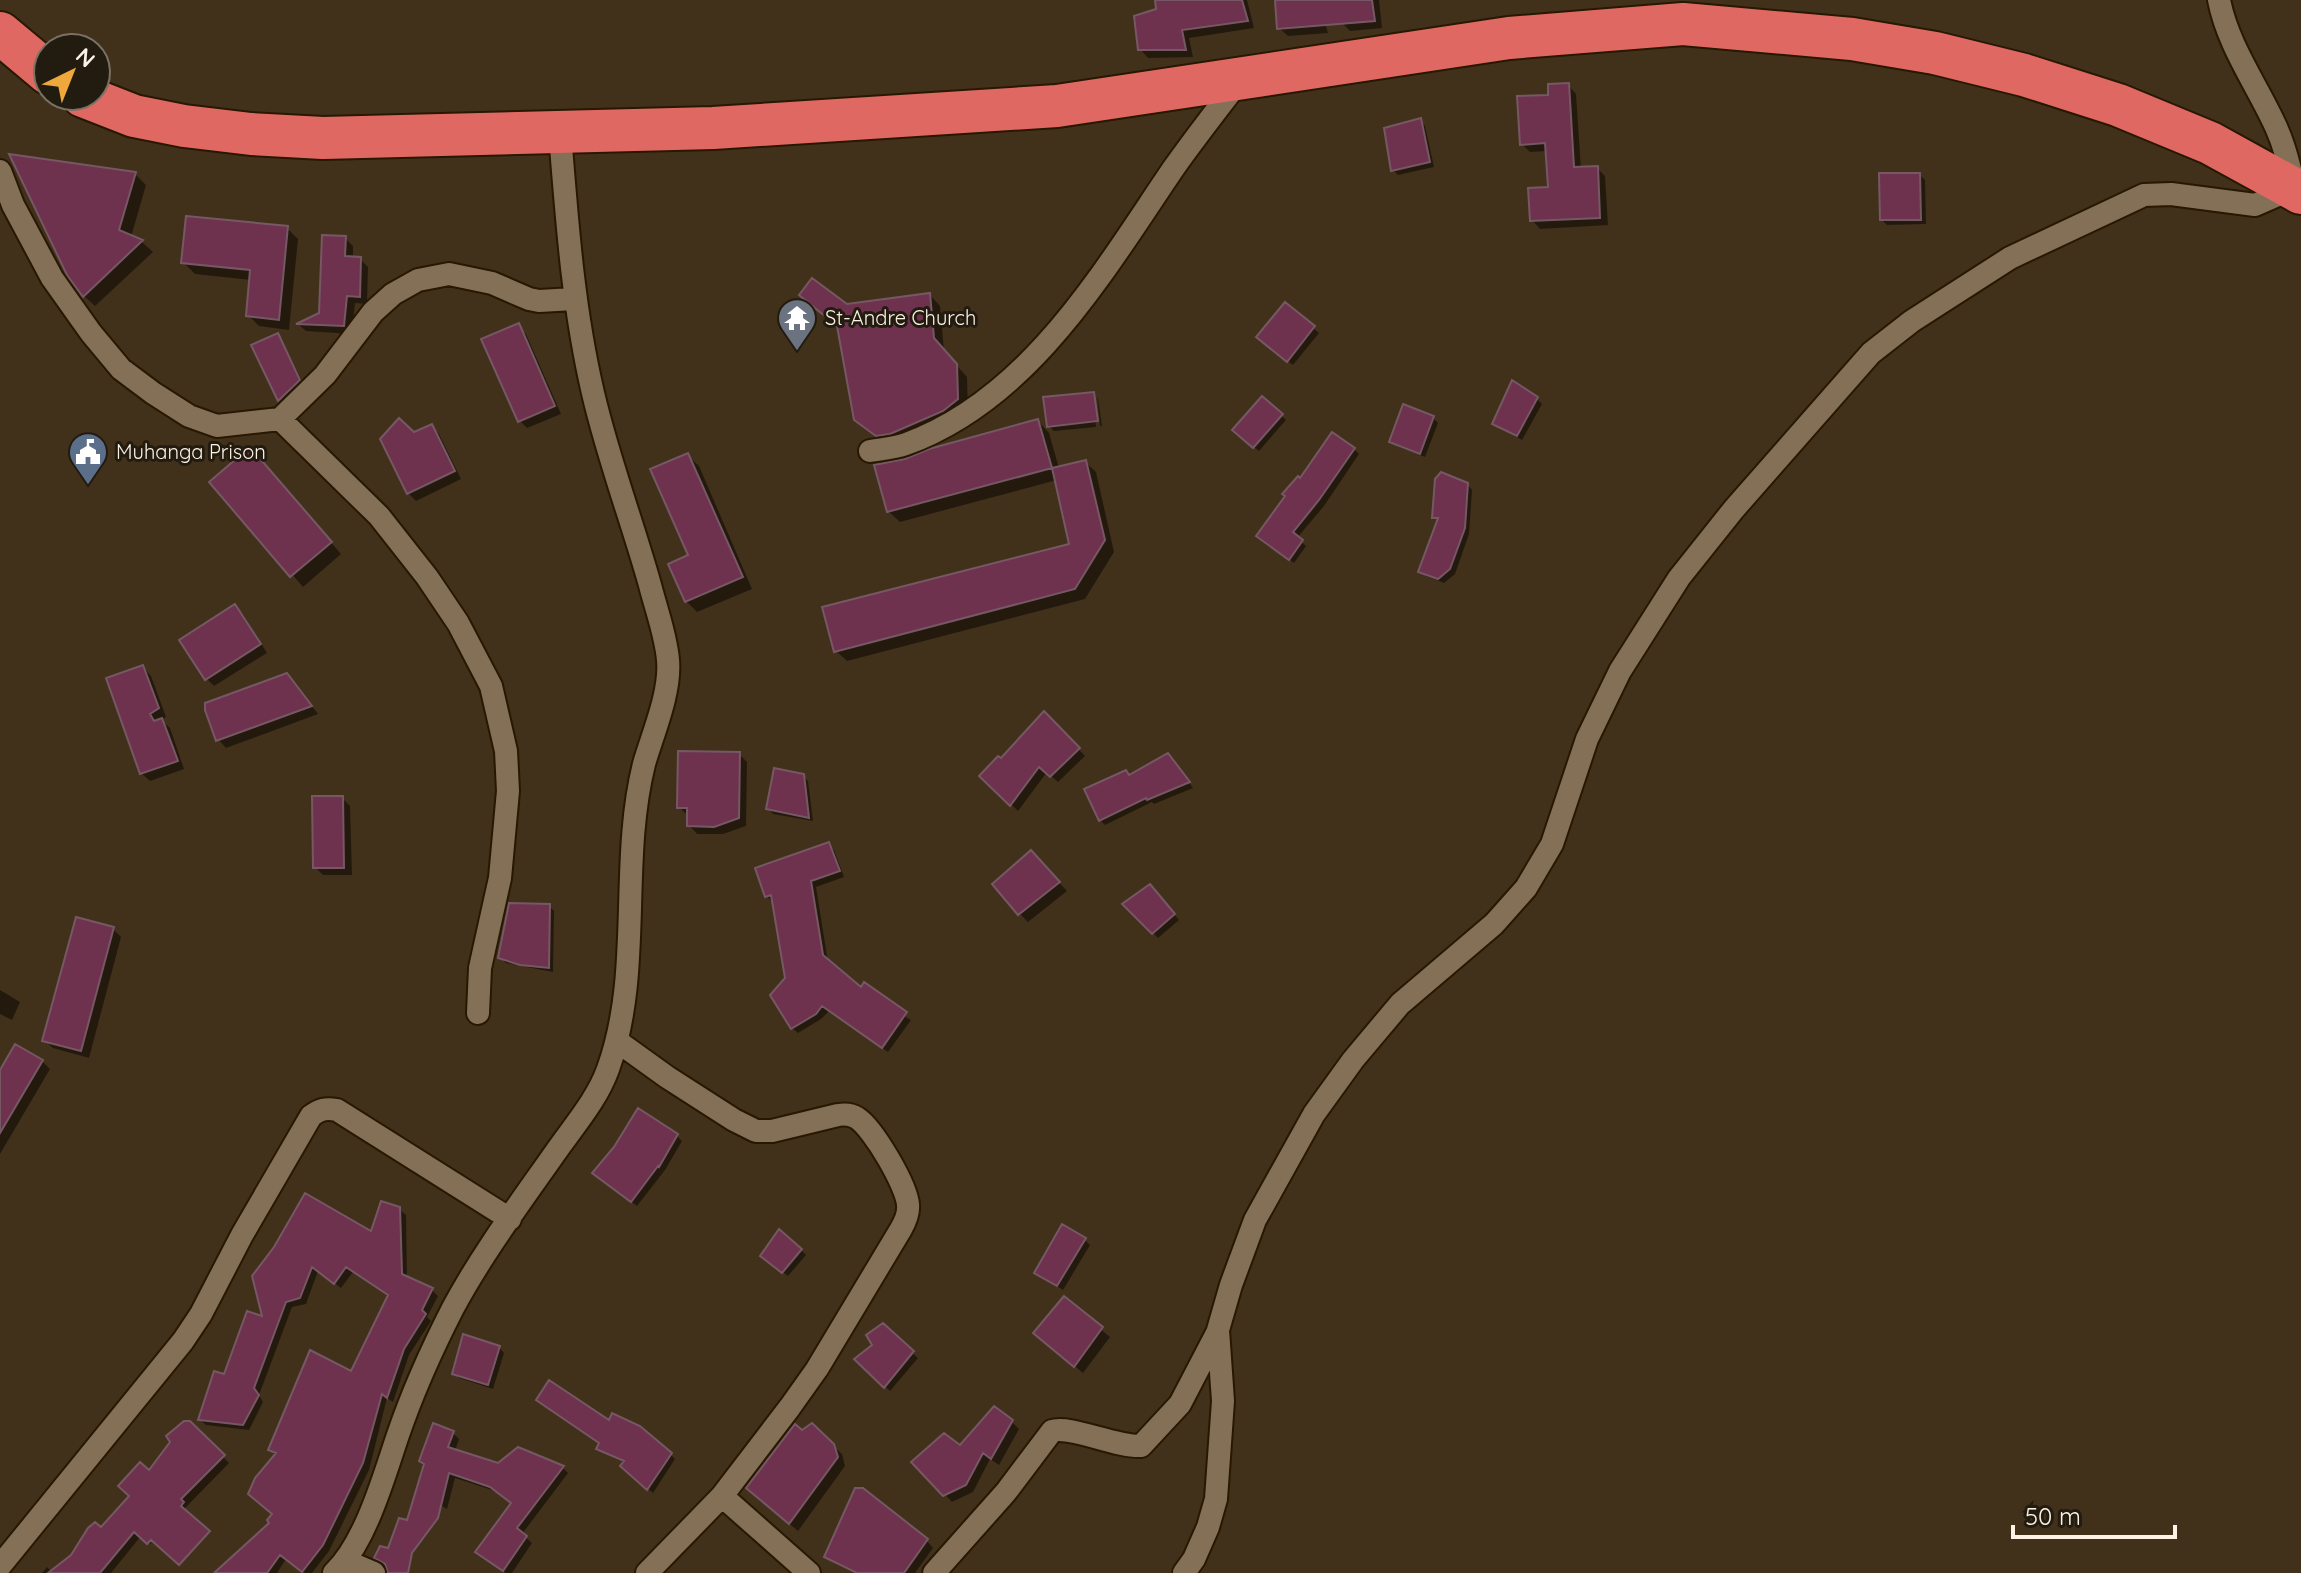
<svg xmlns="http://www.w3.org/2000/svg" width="2301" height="1573" viewBox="0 0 2301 1573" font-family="Quicksand,sans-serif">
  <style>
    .shadow { fill: #0007 }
    .building { fill: #6e314e; stroke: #765864; stroke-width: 2 }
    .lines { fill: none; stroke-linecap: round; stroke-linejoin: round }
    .street-casing { stroke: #281802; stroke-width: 26 }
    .highway-casing { stroke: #281802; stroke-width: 46 }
    .street { stroke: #837057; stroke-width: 22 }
    .highway { stroke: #df6962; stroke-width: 42 }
    .labels { text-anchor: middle; stroke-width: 6; stroke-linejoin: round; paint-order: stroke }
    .poi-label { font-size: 20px; fill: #fdf2e4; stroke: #221b10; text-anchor: start }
  </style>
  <rect width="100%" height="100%" fill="#42311a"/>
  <!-- shadow -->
  <path class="shadow" d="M 1157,0 L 1247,0 L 1254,28 L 1189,38 L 1193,57 L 1148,58 L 1140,49 L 1159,11 Z
    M 1277,0 L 1318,0 L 1328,33 L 1288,36 L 1279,28 Z
    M 1339,0 L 1379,0 L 1382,28 L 1350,31 L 1342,23 Z
    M 1568,85 L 1576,94 L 1581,169 L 1597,168 L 1605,176 L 1608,225 L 1540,229 L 1532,220 L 1550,189 L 1547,151 L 1530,152 L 1522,144 L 1550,96 Z
    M 1420,121 L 1425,126 L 1434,167 L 1398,175 L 1393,170 Z
    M 135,174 L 146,185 L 131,237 L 142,242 L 153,252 L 95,306 L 84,296 Z
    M 1920,175 L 1925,180 L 1926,224 L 1887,225 L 1882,220 Z
    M 287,228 L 298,239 L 289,330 L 259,326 L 248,315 L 251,280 L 195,274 L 183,262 Z
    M 345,238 L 353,246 L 353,258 L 360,259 L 368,267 L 367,304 L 355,303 L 352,334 L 306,331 L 299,325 L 321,314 Z
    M 930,295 L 940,306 L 944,351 L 967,377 L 968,410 L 888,446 L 856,419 L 847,306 Z
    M 1285,305 L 1319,333 L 1293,365 L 1264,342 Z
    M 518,326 L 526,334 L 561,414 L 527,428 L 519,420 Z
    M 277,335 L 282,340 L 304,385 L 285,405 L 254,346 Z
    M 1093,394 L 1096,397 L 1093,397 L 1096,427 L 1054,431 L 1049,426 Z
    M 1097,397 L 1098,399 L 1102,426 L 1100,426 Z
    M 1537,399 L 1542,404 L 1522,440 L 1494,424 Z
    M 1281,415 L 1286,420 L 1259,451 L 1240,435 Z
    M 1433,418 L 1438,423 L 1425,457 L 1397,446 L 1392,441 Z
    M 1038,421 L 1049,433 L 1059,468 L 1085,462 L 1096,472 L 1114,552 L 1085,599 L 847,661 L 836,651 L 1072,546 L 1057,480 L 900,522 L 888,511 L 906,461 Z
    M 431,426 L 439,434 L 461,479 L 416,501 L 408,493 L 413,434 Z
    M 1354,449 L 1359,454 L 1324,506 L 1297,538 L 1306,546 L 1294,563 L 1264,541 L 1288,497 L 1301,481 Z
    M 687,455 L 699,466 L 752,589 L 697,612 L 686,601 L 691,556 Z
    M 261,461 L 341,554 L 303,587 L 212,482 Z
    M 1467,484 L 1472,490 L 1469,534 L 1455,574 L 1444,583 L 1426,576 L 1421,571 L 1439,521 L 1435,517 Z
    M 235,606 L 243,614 L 267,653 L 214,686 L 206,678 Z
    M 143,667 L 151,676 L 166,717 L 161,720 L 170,728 L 184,769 L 150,781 L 141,773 Z
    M 295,684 L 318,714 L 226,748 L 218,739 Z
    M 1045,714 L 1085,756 L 1058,782 L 1047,772 L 1018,811 L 982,776 L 1001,761 Z
    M 739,754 L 747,762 L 746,826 L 723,834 L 697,834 L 689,825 L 687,815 L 679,807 Z
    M 1173,760 L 1193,788 L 1154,804 L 1152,802 L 1105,825 L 1100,820 L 1130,776 Z
    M 803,776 L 808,781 L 813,821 L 773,814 L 768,808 Z
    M 342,798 L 350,806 L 352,875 L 323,875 L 315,867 Z
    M 828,844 L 834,850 L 844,877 L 816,887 L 828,962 L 861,990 L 911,1020 L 888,1052 L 829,1011 L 821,1019 L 798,1033 L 792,1028 L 787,979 L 772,902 L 767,896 Z
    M 1039,861 L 1067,891 L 1028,922 L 1020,914 Z
    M 1155,891 L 1179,920 L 1158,938 L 1125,904 Z
    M 549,906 L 554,911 L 553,972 L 506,963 L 500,958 Z
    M 113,929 L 121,937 L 89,1058 L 53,1048 L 44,1040 Z
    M 0,990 L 20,1002 L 12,1020 L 0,1014 Z
    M 42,1061 L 50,1069 L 0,1154 L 0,1074 Z
    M 677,1136 L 682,1141 L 665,1170 L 637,1206 L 600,1178 Z
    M 399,1209 L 406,1215 L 407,1278 L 432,1290 L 438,1296 L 427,1317 L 431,1321 L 409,1355 L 393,1402 L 387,1398 L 369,1470 L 329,1551 L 312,1573 L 305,1573 L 286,1559 L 277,1573 L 217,1573 L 272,1523 L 276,1456 L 270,1449 L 352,1374 L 389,1296 L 353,1272 L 341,1288 L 318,1271 L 306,1304 L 292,1307 L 259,1395 L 263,1402 L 249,1430 L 206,1425 L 200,1420 L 225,1376 L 264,1320 L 254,1276 L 372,1234 Z
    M 1085,1240 L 1090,1245 L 1063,1290 L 1037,1273 Z
    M 801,1250 L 806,1255 L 788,1276 L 767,1261 Z
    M 1064,1299 L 1110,1337 L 1083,1373 L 1043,1340 Z
    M 883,1326 L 918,1358 L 890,1391 L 857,1359 L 875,1345 Z
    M 499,1347 L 504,1353 L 493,1389 L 459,1378 L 454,1373 Z
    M 1012,1422 L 1019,1429 L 999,1465 L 990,1459 L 973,1492 L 952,1502 L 914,1462 L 960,1448 Z
    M 189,1423 L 229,1463 L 150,1544 L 141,1536 L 111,1573 L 42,1573 L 47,1567 L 52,1572 L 101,1529 Z
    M 609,1423 L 670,1454 L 675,1459 L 653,1493 L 623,1466 L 625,1463 L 604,1453 L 599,1448 Z
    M 812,1426 L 842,1454 L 845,1466 L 798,1531 L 756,1496 L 802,1433 Z
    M 453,1433 L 459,1439 L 455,1451 L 498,1466 L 562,1467 L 568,1473 L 522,1534 L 532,1543 L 512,1573 L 506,1573 L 483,1558 L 513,1503 L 498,1492 L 455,1478 L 447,1509 L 438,1504 L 426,1466 L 421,1461 Z
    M 926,1540 L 933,1548 L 915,1573 L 855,1573 L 834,1563 L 827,1556 Z"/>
  <!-- building -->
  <path class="building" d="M 1155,0 L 1242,0 L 1248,21 L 1182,30 L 1186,50 L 1138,50 L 1134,16 L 1156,9 Z
    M 1275,0 L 1372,0 L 1375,21 L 1277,29 Z
    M 1569,83 L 1574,167 L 1598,166 L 1600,218 L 1530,221 L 1528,188 L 1548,187 L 1545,143 L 1520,145 L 1517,96 L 1548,95 L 1548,84 Z
    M 1421,118 L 1430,162 L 1391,171 L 1384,128 Z
    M 9,154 L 136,172 L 119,230 L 143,240 L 83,297 L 67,275 Z
    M 1879,173 L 1920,173 L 1921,220 L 1880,220 Z
    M 186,216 L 288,226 L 279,320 L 246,316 L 250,270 L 181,263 Z
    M 322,235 L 346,236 L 345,256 L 361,257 L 360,297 L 347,296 L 344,326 L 296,324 L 319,313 Z
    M 812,278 L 847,304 L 930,293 L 934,338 L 957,364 L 958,399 L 943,411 L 890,434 L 876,436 L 854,420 L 837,326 L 799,295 Z
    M 1285,302 L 1315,326 L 1287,362 L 1256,337 Z
    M 519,323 L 555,406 L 518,422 L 481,339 Z
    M 278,333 L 300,380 L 278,401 L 251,345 Z
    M 1512,380 L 1538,397 L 1517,436 L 1492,424 Z
    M 1094,392 L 1098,421 L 1047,427 L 1043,397 Z
    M 1262,396 L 1283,414 L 1253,448 L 1232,430 Z
    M 1403,404 L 1434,416 L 1420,454 L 1389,442 Z
    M 399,418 L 414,432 L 432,424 L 455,471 L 407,494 L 380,439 Z
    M 1038,419 L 1052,468 L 887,512 L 874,465 L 905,459 L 929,449 Z
    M 1332,432 L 1355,448 L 1319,500 L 1293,532 L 1303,540 L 1289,560 L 1256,536 L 1285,496 L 1282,494 L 1298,476 L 1300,478 Z
    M 250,447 L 332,542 L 290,577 L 209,482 Z
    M 688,453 L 743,577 L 685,602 L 668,564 L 688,555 L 650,469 Z
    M 1086,460 L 1105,540 L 1075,589 L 834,652 L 822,607 L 1069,544 L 1052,468 Z
    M 1441,472 L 1468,483 L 1465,528 L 1450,569 L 1438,579 L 1418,572 L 1438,518 L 1432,518 L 1435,479 Z
    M 235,604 L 261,644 L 205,680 L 179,640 Z
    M 143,665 L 159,708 L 150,714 L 154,721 L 162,718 L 178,761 L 140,774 L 106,678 Z
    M 287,673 L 312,706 L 216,741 L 205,710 L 205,703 Z
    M 1044,711 L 1080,748 L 1050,777 L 1039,767 L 1010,806 L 979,776 L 998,756 L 1001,758 Z
    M 678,751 L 740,752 L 739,818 L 714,827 L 687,826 L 687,808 L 677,808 Z
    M 1168,753 L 1190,782 L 1147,800 L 1146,798 L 1099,821 L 1084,789 L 1126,770 L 1129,775 Z
    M 774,768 L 804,774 L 809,818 L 766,809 Z
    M 312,796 L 343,796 L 344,868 L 313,868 Z
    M 829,842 L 840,871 L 811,881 L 823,955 L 861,987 L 864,982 L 907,1012 L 882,1048 L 822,1006 L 816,1014 L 791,1029 L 770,995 L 785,978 L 771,895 L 765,897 L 755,868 Z
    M 1031,850 L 1060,882 L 1018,915 L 992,884 Z
    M 1150,884 L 1175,914 L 1152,934 L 1122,904 Z
    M 509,903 L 550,904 L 549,968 L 520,965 L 498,958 Z
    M 76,917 L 114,927 L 81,1051 L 42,1041 Z
    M 15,1044 L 43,1060 L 0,1133 L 0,1070 Z
    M 638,1108 L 678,1134 L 659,1167 L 658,1166 L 631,1202 L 592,1173 L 614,1147 Z
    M 305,1193 L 371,1231 L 381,1201 L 400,1207 L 402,1274 L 433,1288 L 422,1310 L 426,1314 L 404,1349 L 387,1398 L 382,1394 L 363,1463 L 323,1545 L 302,1572 L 280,1555 L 267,1573 L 214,1573 L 269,1523 L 267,1520 L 272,1514 L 248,1494 L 255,1478 L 276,1453 L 268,1450 L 310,1350 L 351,1371 L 388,1295 L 346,1267 L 334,1284 L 312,1267 L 300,1298 L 286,1302 L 254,1388 L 259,1395 L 243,1425 L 198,1420 L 214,1371 L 224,1374 L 247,1311 L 262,1316 L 252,1276 L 274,1247 Z
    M 1062,1224 L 1086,1238 L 1057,1286 L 1034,1273 Z
    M 779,1229 L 802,1249 L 782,1273 L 760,1256 Z
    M 1064,1296 L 1103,1327 L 1074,1367 L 1033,1333 Z
    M 883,1323 L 914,1351 L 884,1388 L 854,1359 L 872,1345 L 866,1335 Z
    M 463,1334 L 500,1346 L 488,1385 L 452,1374 Z
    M 549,1380 L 609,1420 L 612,1413 L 640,1426 L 672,1453 L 647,1490 L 620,1466 L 624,1461 L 596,1449 L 599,1443 L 536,1400 Z
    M 994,1406 L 1013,1420 L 991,1459 L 983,1453 L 966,1485 L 943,1496 L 911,1462 L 944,1433 L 960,1445 Z
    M 184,1421 L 190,1421 L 225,1455 L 181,1499 L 184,1502 L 181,1506 L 210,1531 L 179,1565 L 151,1540 L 147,1544 L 134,1532 L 100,1573 L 48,1573 L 71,1555 L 88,1528 L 95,1522 L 101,1527 L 129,1496 L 118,1486 L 140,1462 L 149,1470 L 170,1442 L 166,1436 Z
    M 433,1423 L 454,1431 L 448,1447 L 498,1463 L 518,1447 L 564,1466 L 517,1528 L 527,1536 L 503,1571 L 475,1552 L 511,1503 L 490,1487 L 449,1473 L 438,1518 L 412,1553 L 408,1573 L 388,1573 L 385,1564 L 374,1558 L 380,1546 L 388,1548 L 399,1518 L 407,1520 L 424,1464 L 419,1461 Z
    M 812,1423 L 834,1444 L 838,1457 L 789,1524 L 746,1488 L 795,1424 L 802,1430 Z
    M 855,1488 L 863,1488 L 928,1539 L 904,1573 L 857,1573 L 824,1557 Z"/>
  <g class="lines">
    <!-- street casing -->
    <g class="street-casing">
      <path id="street" d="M 0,171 L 13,205 L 52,278 L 91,333 L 121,369 L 153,393 L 189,416 L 217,426 L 280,419 L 325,375 L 373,312 L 393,294 L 418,280 L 449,274 L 492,283 L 529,299 L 539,301 L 574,299
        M 280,419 L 379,516 L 427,577 L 458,623 L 491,686 L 506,751 L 508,791 L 500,878 L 480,968 L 478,1013
        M 870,451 C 882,449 895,448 906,444 C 1030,399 1103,272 1173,169 C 1194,139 1217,110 1239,81
        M 617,1041 L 667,1077 L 734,1120 L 756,1131 L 772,1131 L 838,1115 C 844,1114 851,1114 857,1118 C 873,1128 907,1186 908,1205 C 909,1214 905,1222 901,1229 L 817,1369 L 790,1407 L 722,1496 L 647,1573
        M 722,1496 L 809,1573
        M 346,1561 L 374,1573
        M 0,1566 L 183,1341 L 201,1314 L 242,1235 L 311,1116 C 320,1109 326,1108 337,1110 L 510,1219
        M 334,1573 C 366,1542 384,1476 398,1435 C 413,1391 432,1349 453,1308 C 482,1254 520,1203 555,1153 C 573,1127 597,1100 608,1069 C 643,972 619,864 644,764 C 653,733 671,692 668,660 C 666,635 656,609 650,585 C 632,521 608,458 593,393 C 573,308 567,221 560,134
        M 934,1573 L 1006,1492 L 1052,1431 C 1070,1425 1115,1447 1141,1446 L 1180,1404 L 1218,1331
        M 1184,1573 L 1194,1559 L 1208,1527 L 1216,1499 L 1223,1401 L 1218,1330 L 1231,1285 L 1255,1220 L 1314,1114 L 1353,1060 L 1400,1004 L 1494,924 L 1526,888 L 1552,844 L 1587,739 L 1620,671 L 1679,578 L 1734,509 L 1871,353 L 1912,321 L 2010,258 L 2144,195 L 2171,194 L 2255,205 L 2294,188 C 2290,167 2285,147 2276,127 C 2257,85 2228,46 2219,0"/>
    </g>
    <!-- highway casing -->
    <g class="highway-casing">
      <path id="highway" d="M 0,33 L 48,73
        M 83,96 L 134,116 L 184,126 L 251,134 L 323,138 L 713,128 L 1057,106 L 1509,38 L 1683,24 L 1852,39 L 1935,53 L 2024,75 L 2118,105 L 2210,143 L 2301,193"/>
    </g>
    <!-- street -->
    <use href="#street" class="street"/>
    <!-- highway -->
    <use href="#highway" class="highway"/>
  </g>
  <!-- icons -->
  <defs>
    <g id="temple-pin" transform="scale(2)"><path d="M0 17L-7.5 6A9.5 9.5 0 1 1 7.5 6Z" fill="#6b7280" stroke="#221b10"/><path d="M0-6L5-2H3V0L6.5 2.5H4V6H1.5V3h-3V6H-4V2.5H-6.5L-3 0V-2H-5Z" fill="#fff"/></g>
    <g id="civic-pin" transform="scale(2)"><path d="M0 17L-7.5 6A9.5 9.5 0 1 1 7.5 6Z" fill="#5c6f8a" stroke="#221b10"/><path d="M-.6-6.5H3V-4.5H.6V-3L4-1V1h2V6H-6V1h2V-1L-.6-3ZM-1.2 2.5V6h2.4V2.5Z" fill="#fff"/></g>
  </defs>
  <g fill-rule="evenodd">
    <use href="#temple-pin" x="797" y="318"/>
    <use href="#civic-pin" x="88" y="452"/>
  </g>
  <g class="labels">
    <!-- poi labels -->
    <g class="poi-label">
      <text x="825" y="325">St-Andre Church</text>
      <text x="116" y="459">Muhanga Prison</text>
    </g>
  </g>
  <!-- north arrow -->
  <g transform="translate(72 72) rotate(43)"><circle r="38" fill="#221b10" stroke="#7a7165" stroke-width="2"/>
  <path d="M0-6L14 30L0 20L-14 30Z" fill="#eea83c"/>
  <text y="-12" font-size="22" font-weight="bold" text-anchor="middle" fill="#fdf2e4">N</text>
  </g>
  <!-- scale -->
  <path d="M2013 1525v12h162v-12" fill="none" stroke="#fdf2e4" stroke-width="4"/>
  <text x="2025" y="1525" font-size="24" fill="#fdf2e4" stroke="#221b10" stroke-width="6" paint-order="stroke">50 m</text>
</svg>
